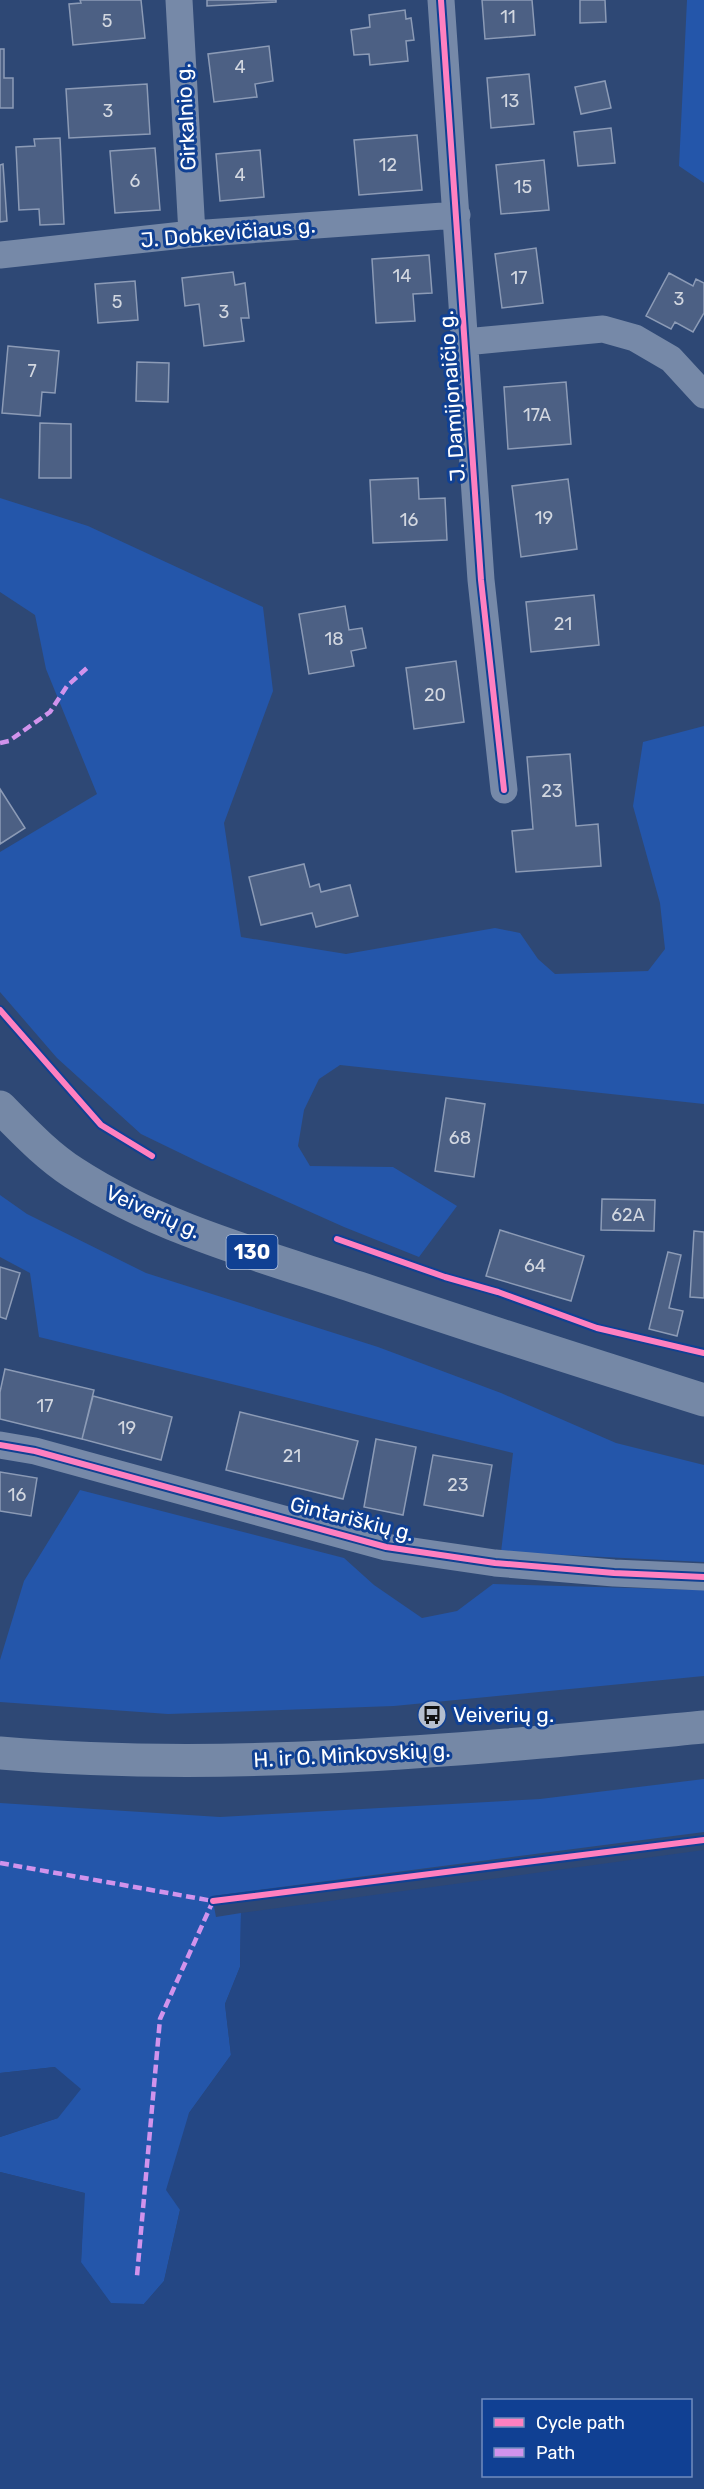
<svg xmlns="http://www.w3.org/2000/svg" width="704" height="2489" viewBox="0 0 704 2489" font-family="Rubik,sans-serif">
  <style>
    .green { fill: #2456aa }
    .water { fill: #244784; fill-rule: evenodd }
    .building { fill: #4c6084; stroke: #8c9bb6; stroke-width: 1.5 }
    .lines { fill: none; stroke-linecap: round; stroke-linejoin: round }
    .street { stroke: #7689a8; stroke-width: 27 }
    .primary { stroke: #7588a6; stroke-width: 33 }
    .quiet { stroke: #d193ec; stroke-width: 4.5; stroke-dasharray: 9 4.5; stroke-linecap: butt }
    .cycleway-casing { stroke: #104093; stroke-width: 10 }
    .cycleway { stroke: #ff80c0; stroke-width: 6 }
    .labels { text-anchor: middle; stroke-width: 6; stroke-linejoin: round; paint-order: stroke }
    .number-label { font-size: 18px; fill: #d2d7e0 }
    .shield { fill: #104093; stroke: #b7c6df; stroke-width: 1.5 }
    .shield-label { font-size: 20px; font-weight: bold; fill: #fff }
    .street-label { font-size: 21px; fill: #fff; stroke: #104093 }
    .poi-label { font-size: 21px; fill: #fff; stroke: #104093; text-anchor: start }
  </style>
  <rect width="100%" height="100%" fill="#2e4875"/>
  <!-- green -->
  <path class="green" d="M 687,0 L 704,0 L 704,183 L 679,166 Z
    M 0,498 L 88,526 L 263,607 L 273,691 L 224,823 L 241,937 L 346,954 L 495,928 L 520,933 L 538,959 L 555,974 L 648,971 L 665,949 L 660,903 L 633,806 L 643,742 L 704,726 L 704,1104 L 340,1065 L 319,1079 L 304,1110 L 298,1146 L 310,1166 L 393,1167 L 457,1206 L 419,1257 L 344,1227 L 205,1165 L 141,1134 L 57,1058 L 0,992 L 0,852 L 97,794 L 46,669 L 35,615 L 0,592 Z
    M 0,1195 L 27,1214 L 146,1273 L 378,1347 L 501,1393 L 616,1443 L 704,1465 L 704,1562 L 501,1552 L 513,1453 L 39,1337 L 30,1273 L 0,1257 Z
    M 80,1490 L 344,1558 L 374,1585 L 422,1618 L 457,1611 L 493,1584 L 704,1590 L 704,1676 L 394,1706 L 168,1714 L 0,1702 L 0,1660 L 24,1581 Z
    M 704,1779 L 704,1832 L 212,1896 L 216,1917 L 241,1913 L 240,1967 L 225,2004 L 231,2055 L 189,2113 L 180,2210 L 164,2281 L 144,2304 L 111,2304 L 81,2263 L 84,2193 L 0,2172 L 0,2137 L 58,2118 L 55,2067 L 0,2073 L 0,1803 L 220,1817 L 540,1799 Z"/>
  <!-- water -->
  <path class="water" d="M 704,1850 L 704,2489 L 0,2489 L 0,2172 L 85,2193 L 81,2262 L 111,2303 L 144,2304 L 164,2281 L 180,2210 L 166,2190 L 189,2113 L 231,2055 L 225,2004 L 240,1967 L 241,1913 ZM 690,2400 L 690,2476 L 484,2476 L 484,2400 Z
    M 55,2067 L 81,2089 L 58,2118 L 0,2137 L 0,2073 Z"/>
  <!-- building -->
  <path class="building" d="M 80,0 L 141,0 L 145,38 L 73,45 L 69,4 L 81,3 Z
    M 207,0 L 276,0 L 276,2 L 207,6 Z
    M 482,0 L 532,0 L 535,35 L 485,39 Z
    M 580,0 L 605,0 L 606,22 L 580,23 Z
    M 405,10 L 406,19 L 411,18 L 414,40 L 406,41 L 408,61 L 370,65 L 369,54 L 354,55 L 351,30 L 370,27 L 369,15 Z
    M 269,46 L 273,81 L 255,84 L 257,97 L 214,102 L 208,54 Z
    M 0,49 L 4,49 L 4,78 L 13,78 L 13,108 L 0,108 Z
    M 529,74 L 534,124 L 491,128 L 487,78 Z
    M 605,81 L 611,108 L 581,114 L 575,87 Z
    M 147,84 L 150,134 L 69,138 L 66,89 Z
    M 611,128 L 615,163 L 578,166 L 574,132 Z
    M 417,135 L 422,190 L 359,195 L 354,140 Z
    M 60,138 L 64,224 L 40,225 L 39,209 L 19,210 L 16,147 L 35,146 L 34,139 Z
    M 155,148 L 160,210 L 115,213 L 110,151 Z
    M 260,150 L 264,197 L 220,201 L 216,154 Z
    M 544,160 L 549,210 L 501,214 L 496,165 Z
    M 3,164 L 7,221 L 0,222 L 0,165 Z
    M 536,248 L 543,303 L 502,308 L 495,254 Z
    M 429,255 L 432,293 L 413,294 L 415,321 L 376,323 L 372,259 Z
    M 233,272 L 235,285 L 245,283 L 249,318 L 241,318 L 244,341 L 204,346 L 199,304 L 185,306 L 182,278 Z
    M 669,273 L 693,286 L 696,279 L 704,283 L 704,313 L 693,332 L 675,322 L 671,329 L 646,316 Z
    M 135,281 L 138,320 L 98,323 L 95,284 Z
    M 8,346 L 59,351 L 55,393 L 42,392 L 40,416 L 2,413 Z
    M 137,362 L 169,363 L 168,402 L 136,401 Z
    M 566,382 L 571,444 L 508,449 L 504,387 Z
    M 40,423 L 71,424 L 71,478 L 39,478 Z
    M 418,478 L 419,499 L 445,498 L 447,540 L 373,543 L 370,480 Z
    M 568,479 L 577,549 L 521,557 L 512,486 Z
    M 594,595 L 599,645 L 531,652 L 526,602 Z
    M 345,606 L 349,630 L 362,628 L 366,648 L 351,651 L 354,666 L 309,674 L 299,614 Z
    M 456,661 L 464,722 L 414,729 L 406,668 Z
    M 570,754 L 576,826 L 598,824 L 601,866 L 516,872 L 512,831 L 533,829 L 527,757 Z
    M 0,789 L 25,828 L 0,844 Z
    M 304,864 L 310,887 L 319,884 L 321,892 L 350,885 L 358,916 L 316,927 L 312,913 L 261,925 L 249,877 Z
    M 446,1098 L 485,1104 L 474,1177 L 435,1171 Z
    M 602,1199 L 655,1200 L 654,1231 L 601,1230 Z
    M 500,1230 L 584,1256 L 571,1301 L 486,1276 Z
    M 694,1231 L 704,1232 L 704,1298 L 690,1297 Z
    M 668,1252 L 681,1255 L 669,1308 L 683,1311 L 677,1336 L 649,1329 Z
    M 0,1267 L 20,1273 L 6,1319 L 0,1317 Z
    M 5,1369 L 94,1390 L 82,1439 L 0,1419 L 0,1392 Z
    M 93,1396 L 172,1417 L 161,1460 L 82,1439 Z
    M 240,1412 L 358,1441 L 343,1499 L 226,1470 Z
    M 376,1439 L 416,1447 L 403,1515 L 364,1507 Z
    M 433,1455 L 492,1465 L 483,1516 L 424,1505 Z
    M 0,1472 L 37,1478 L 31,1516 L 0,1511 Z"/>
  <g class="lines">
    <!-- street -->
    <path class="street" d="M 179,0 L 192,234
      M 441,0 L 481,580 L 504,790
      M 0,255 L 192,234 L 457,215
      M 465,342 L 603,329 L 635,338 L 671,359 L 704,395
      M 0,1445 L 35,1451 L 386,1547 L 495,1563 L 614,1573 L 704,1577"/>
    <!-- primary -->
    <path class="primary" d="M 0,1107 C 23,1130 46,1155 74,1173 C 160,1229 263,1256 359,1288 C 474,1327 589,1364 704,1400
      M 0,1753 C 235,1773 470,1749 704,1727"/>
    <!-- quiet -->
    <path class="quiet" d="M 0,743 L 9,741 L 50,712 L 67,686 L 87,668
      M 0,1863 L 213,1901 L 160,2019 L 137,2276"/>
    <!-- cycleway casing -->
    <g class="cycleway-casing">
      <path id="cycleway" d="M 441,0 L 481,580 L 504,790
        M 0,1010 L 101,1125 L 152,1156
        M 337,1239 L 445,1277 L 498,1292 L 597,1328 L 704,1353
        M 0,1445 L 35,1451 L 386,1547 L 495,1563 L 614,1573 L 704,1577
        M 213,1901 L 704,1840"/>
    </g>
    <!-- cycleway -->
    <use href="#cycleway" class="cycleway"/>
  </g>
  <!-- icons -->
  <defs>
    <g id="bus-disc" transform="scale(1.5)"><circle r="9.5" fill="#b6bfcf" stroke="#104093"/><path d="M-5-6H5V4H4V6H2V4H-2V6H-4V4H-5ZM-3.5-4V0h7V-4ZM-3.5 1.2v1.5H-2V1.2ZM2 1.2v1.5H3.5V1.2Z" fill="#111"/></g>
  </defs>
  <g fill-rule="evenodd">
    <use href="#bus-disc" x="432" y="1715"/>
  </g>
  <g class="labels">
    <!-- number labels -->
    <g class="number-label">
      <text x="508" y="23">11</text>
      <text x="107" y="27">5</text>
      <text x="240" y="73">4</text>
      <text x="510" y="107">13</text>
      <text x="108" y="117">3</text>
      <text x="388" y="171">12</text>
      <text x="240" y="181">4</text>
      <text x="135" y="187">6</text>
      <text x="523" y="193">15</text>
      <text x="402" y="282">14</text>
      <text x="519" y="284">17</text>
      <text x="679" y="305">3</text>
      <text x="117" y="308">5</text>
      <text x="224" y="318">3</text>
      <text x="32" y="377">7</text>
      <text x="537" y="421">17A</text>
      <text x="544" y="524">19</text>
      <text x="409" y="526">16</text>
      <text x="563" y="630">21</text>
      <text x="334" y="645">18</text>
      <text x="435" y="701">20</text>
      <text x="552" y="797">23</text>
      <text x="460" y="1144">68</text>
      <text x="628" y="1221">62A</text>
      <text x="535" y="1272">64</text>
      <text x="45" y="1412">17</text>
      <text x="127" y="1434">19</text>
      <text x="292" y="1462">21</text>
      <text x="458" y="1491">23</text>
      <text x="17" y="1501">16</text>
    </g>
    <!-- shield labels -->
    <rect class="shield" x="226.5" y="1235" width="51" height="34" rx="4.5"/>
    <g class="shield-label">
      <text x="252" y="1259">130</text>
    </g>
    <!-- street labels -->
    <g class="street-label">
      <text transform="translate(186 117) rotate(-93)" y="7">Girkalnio g.</text>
      <text transform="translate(228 233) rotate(-5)" y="7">J. Dobkevičiaus g.</text>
      <text transform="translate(452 396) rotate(-94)" y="7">J. Damijonaičio g.</text>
      <text transform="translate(153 1212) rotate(24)" y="7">Veiverių g.</text>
      <text transform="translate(352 1519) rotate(14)" y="7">Gintariškių g.</text>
      <text transform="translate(352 1755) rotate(-3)" y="7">H. ir O. Minkovskių g.</text>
    </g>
    <!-- poi labels -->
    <g class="poi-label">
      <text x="453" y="1722">Veiverių g.</text>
    </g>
  </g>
  <!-- legend -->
  <rect x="482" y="2399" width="210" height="78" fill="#104093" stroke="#708cbe" stroke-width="1.5"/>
  <rect x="494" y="2418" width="30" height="9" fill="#ff80c0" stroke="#708cbe" stroke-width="1.5"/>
  <text x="536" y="2429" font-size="18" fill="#ffffff">Cycle path</text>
  <rect x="494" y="2448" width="30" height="9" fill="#d193ec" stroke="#708cbe" stroke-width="1.5"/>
  <text x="536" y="2459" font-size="18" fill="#ffffff">Path</text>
</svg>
